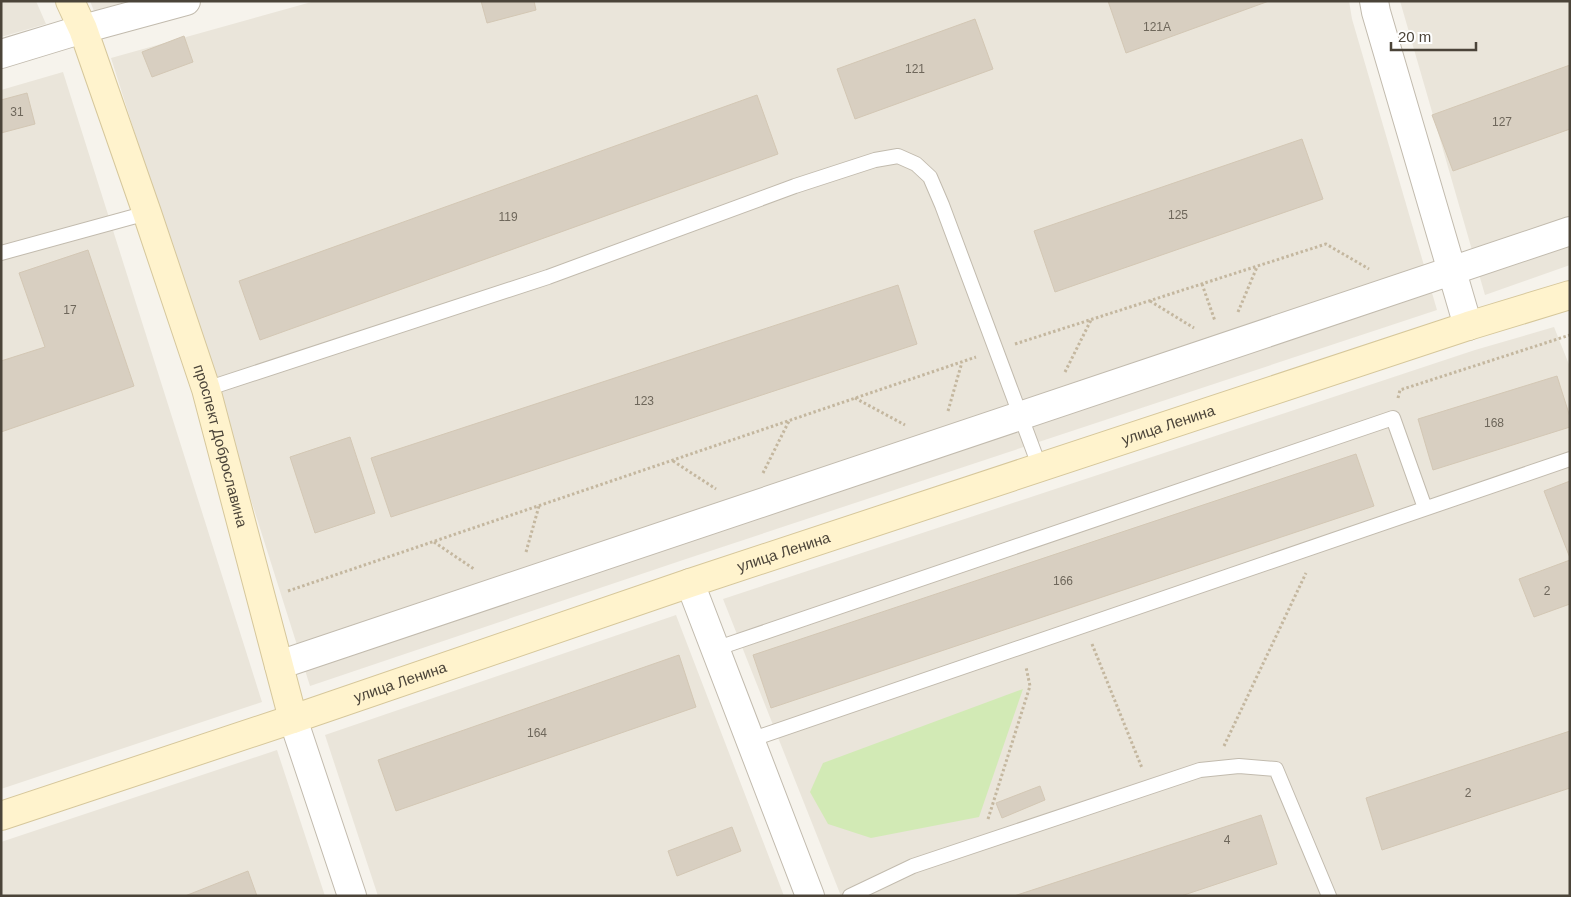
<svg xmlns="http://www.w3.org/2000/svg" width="1571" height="897" viewBox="0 0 1571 897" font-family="Helvetica,sans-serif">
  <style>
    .residential { fill: #eae5da }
    .green { fill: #d2eab5 }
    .building { fill: #d8cfc1; stroke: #d3c7b4 }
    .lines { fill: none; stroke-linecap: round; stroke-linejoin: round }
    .lane-casing { stroke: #c2bbae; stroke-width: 16 }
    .street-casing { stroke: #c2bbae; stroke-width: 30 }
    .secondary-casing { stroke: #d6c79b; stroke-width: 30 }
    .path { stroke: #c4b79f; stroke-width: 3; stroke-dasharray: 2.5 2.5; stroke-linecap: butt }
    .lane { stroke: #fff; stroke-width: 14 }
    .street { stroke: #fff; stroke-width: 28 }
    .secondary { stroke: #fff3cd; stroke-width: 28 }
    .labels { text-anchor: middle; stroke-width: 4.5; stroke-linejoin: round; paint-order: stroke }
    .number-label { font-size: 12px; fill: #6e675b }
    .street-label { font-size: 15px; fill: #4b4439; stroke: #fff }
  </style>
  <rect width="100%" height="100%" fill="#f6f3ec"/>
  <!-- residential -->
  <path class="residential" d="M 1,1 L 36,1 L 46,24 L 1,37 Z
    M 90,1 L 128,1 L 94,11 Z
    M 315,1 L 1349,1 L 1352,19 L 1437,310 L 683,560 L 310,686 L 111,58 Z
    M 1400,1 L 1570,1 L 1570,265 L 1485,295 Z
    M 63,72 L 262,702 L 1,789 L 1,90 Z
    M 1554,327 L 1570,367 L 1570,896 L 841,896 L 723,599 L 1475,350 Z
    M 676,615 L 784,896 L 378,896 L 325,735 Z
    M 277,750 L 325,896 L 1,896 L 1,842 Z"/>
  <!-- green -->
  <path class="green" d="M 1023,689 L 979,817 L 871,838 L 828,824 L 810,792 L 823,763 Z"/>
  <!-- building -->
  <path class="building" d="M 481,1 L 534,1 L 536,10 L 487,23 Z
    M 1108,1 L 1269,1 L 1126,53 Z
    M 975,19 L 993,69 L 855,119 L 837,69 Z
    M 184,36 L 193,62 L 152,77 L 142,52 Z
    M 1570,65 L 1570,129 L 1453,171 L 1432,115 Z
    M 27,93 L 35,124 L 1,133 L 1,100 Z
    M 757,95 L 778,154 L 260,340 L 239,281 Z
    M 1302,139 L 1323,199 L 1055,292 L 1034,231 Z
    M 88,250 L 134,386 L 1,432 L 1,361 L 45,347 L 19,273 Z
    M 898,285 L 917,344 L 391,517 L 371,458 Z
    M 1557,376 L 1570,417 L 1570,427 L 1433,470 L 1418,419 Z
    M 350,437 L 375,513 L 315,533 L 290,457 Z
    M 1356,454 L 1374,506 L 771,708 L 753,655 Z
    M 1570,481 L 1570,558 L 1544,491 Z
    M 1570,560 L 1570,604 L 1534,617 L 1519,579 Z
    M 679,655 L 696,707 L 396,811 L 378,760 Z
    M 1570,731 L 1570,788 L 1382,850 L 1366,798 Z
    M 1040,786 L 1045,800 L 1002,818 L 996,803 Z
    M 1261,815 L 1277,864 L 1181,896 L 1014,896 Z
    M 732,827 L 741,851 L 677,876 L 668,851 Z
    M 248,871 L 257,896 L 185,896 Z"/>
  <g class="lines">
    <!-- lane casing -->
    <g class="lane-casing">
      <path id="lane" d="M 1,253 L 147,213
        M 206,389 L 548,277 L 795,186 L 875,160 L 898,156 L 916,164 L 930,177 L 942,205 L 1040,468
        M 715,649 L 1393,418 L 1425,508
        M 750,740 L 1570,459
        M 850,896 L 913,866 L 1200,770 L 1239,766 L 1276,769 L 1329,896"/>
    </g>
    <!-- street casing -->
    <g class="street-casing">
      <path id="street" d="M 1374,1 L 1376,12 L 1468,326
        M 1,54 L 83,29 L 186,1
        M 690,583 L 810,896
        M 279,665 L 1570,231
        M 293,719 L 352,896"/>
    </g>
    <!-- secondary casing -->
    <g class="secondary-casing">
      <g id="secondary">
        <path id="s1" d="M 70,1 L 83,29 L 147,213 L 206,389 L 293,719"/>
        <path id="s2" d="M 1,816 L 293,719 L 690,583 L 1468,326 L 1570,295"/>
      </g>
    </g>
    <!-- path -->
    <path class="path" d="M 1202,284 L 1215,321
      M 1150,301 L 1194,328
      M 1238,312 L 1257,267
      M 1015,344 L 1326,244 L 1369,269
      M 1065,372 L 1091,320
      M 855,398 L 905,425
      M 1398,398 L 1400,390 L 1570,335
      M 948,411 L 962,362
      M 673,461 L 716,489
      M 763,473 L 789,421
      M 434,542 L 474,569
      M 526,552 L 539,506
      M 288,591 L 976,357
      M 1092,644 L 1142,768
      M 1224,746 L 1306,573
      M 988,819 L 1030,686 L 1026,667"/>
    <!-- lane -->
    <use href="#lane" class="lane"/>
    <!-- street -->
    <use href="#street" class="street"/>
    <!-- secondary -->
    <use href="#secondary" class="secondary"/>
  </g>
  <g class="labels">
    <!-- number labels -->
    <g class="number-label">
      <text x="1157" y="31">121А</text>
      <text x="915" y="73">121</text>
      <text x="17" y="116">31</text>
      <text x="1502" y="126">127</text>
      <text x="1178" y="219">125</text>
      <text x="508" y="221">119</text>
      <text x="70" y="314">17</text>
      <text x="644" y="405">123</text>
      <text x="1494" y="427">168</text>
      <text x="1063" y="585">166</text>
      <text x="1547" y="595">2</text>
      <text x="537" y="737">164</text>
      <text x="1468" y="797">2</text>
      <text x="1227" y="844">4</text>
    </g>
    <!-- street labels -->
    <g class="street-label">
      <text dy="5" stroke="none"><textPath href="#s2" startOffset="1231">улица Ленина</textPath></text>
      <text dy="5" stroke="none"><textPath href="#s1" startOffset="470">проспект Доброславина</textPath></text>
      <text dy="5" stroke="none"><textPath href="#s2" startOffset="826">улица Ленина</textPath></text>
      <text dy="5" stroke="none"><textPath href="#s2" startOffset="421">улица Ленина</textPath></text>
    </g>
  </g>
  <!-- border -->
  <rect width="1571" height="897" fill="none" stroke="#4b4439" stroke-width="5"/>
  <!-- scale -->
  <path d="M1391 42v8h85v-8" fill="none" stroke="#4b4439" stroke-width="2.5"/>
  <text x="1398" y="42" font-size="15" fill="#4b4439" stroke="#ffffff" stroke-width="4" paint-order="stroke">20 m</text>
</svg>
